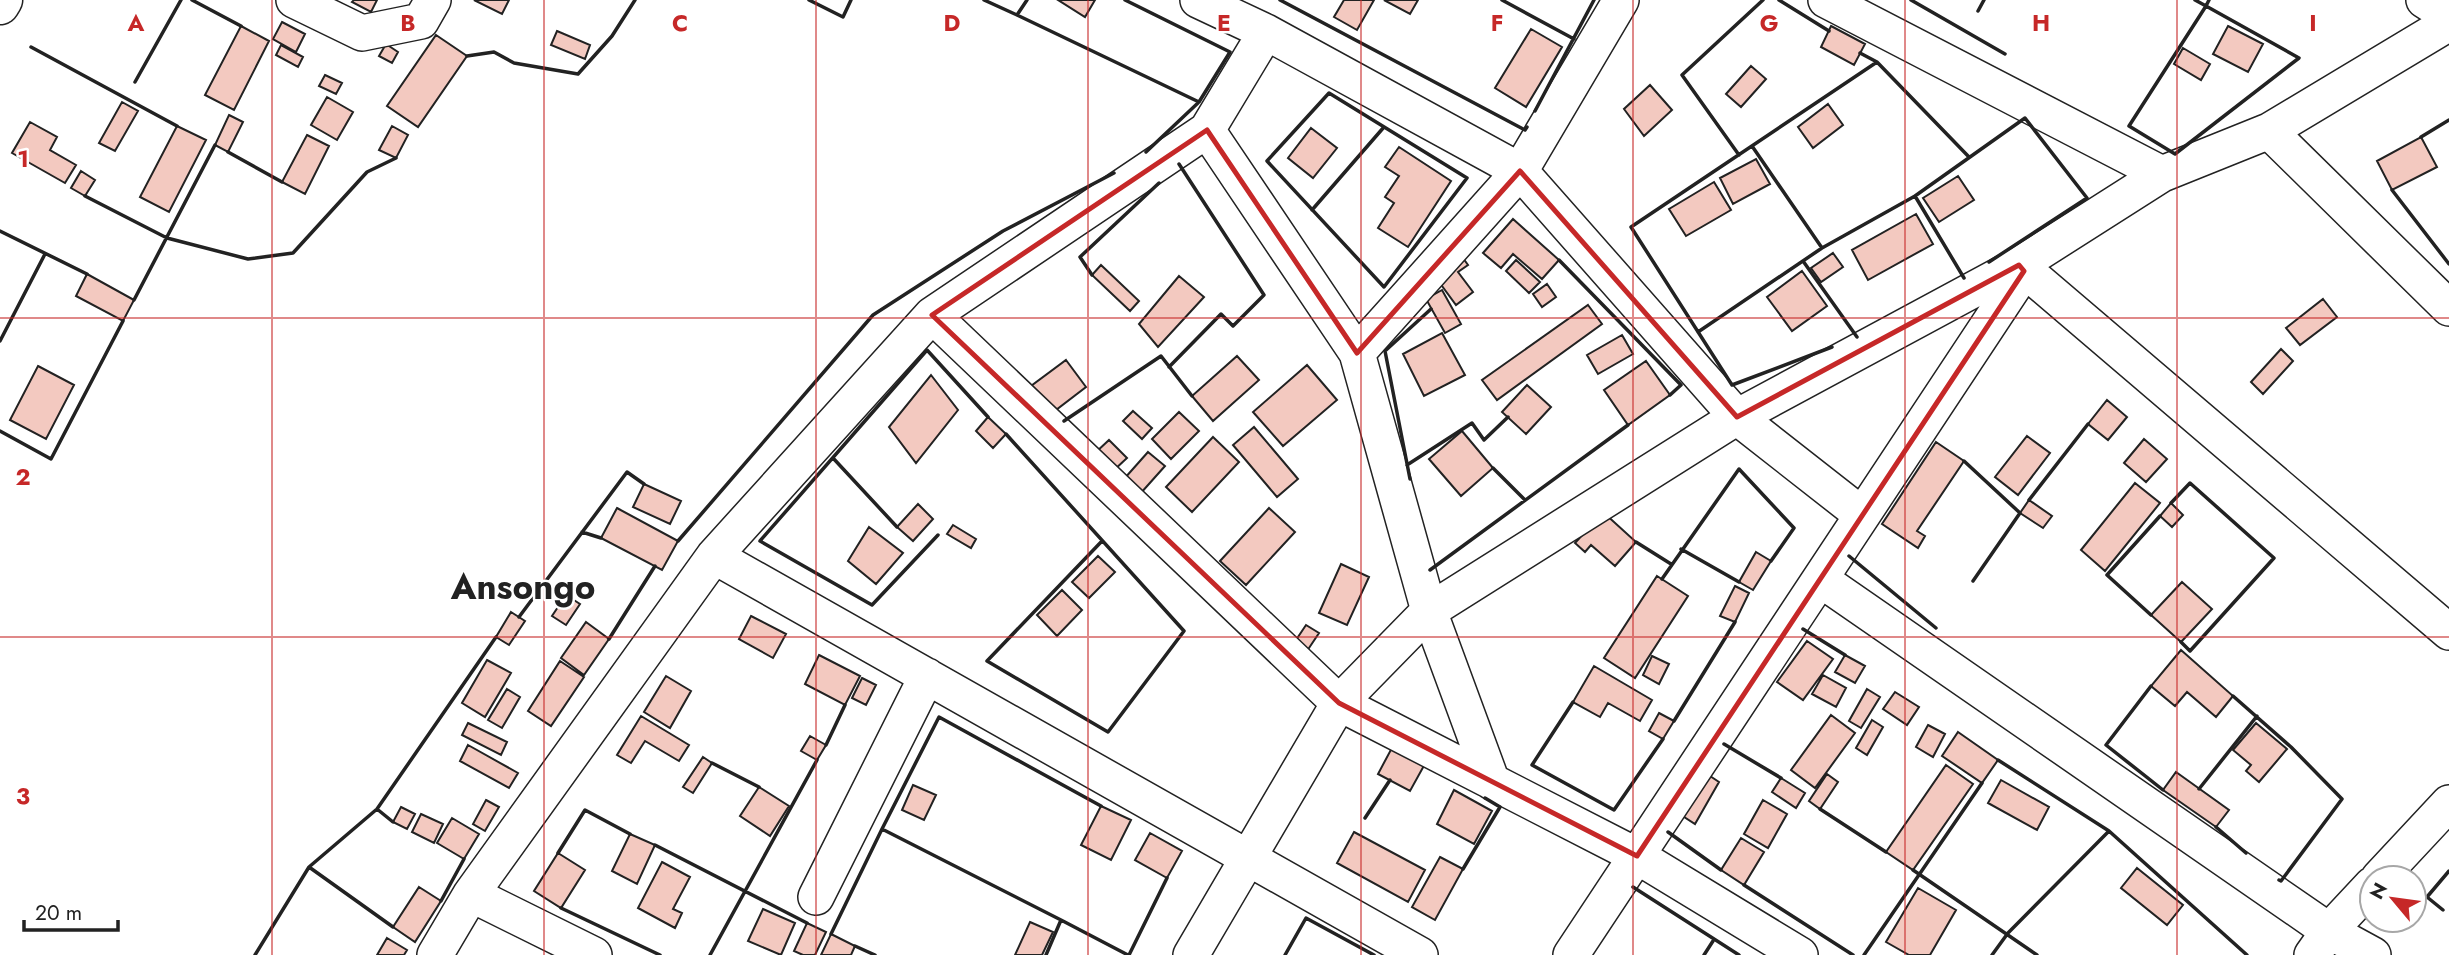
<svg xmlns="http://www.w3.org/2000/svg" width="2449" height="955" viewBox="0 0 2449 955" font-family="Jost,sans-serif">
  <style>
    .building { fill: #f3c9c0; stroke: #222; stroke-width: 2 }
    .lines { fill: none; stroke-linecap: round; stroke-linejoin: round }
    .minor-casing { stroke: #222; stroke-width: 38 }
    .major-casing { stroke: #222; stroke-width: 41 }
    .minor { stroke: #fff; stroke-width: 35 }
    .major { stroke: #fff; stroke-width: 38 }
    .wall { stroke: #222; stroke-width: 3.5 }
    .marked { fill: none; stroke: #c62828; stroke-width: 5; stroke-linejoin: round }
    .grid { fill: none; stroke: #c62828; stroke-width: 2; stroke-opacity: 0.55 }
    .labels { text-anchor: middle; stroke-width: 5; stroke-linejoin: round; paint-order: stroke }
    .town-label { font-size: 35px; font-weight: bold; fill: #222; stroke: #fff }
    .grid-label { font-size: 23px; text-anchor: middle; font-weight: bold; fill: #c62828; stroke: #fff; stroke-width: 5; stroke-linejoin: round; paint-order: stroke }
  </style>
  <rect width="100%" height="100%" fill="#fff"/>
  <!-- building -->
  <path class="building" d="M 354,0 L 377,0 L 371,12 L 352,2 Z
    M 474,0 L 509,0 L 502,14 Z
    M 1058,0 L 1095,0 L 1085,17 Z
    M 1344,0 L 1374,0 L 1357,30 L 1334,17 Z
    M 1384,0 L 1418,0 L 1410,14 Z
    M 282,22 L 305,34 L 296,52 L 273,39 Z
    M 241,26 L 269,41 L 234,110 L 205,95 Z
    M 1831,26 L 1865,44 L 1854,65 L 1821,47 Z
    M 2228,26 L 2263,44 L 2248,72 L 2213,54 Z
    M 1531,29 L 1562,47 L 1526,107 L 1495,88 Z
    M 557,31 L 590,45 L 585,59 L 551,45 Z
    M 436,35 L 467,56 L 418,127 L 387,106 Z
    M 386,44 L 398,52 L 392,63 L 379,56 Z
    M 281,45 L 303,57 L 298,67 L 276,55 Z
    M 2183,48 L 2210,64 L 2201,80 L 2174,64 Z
    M 1751,66 L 1766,79 L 1741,107 L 1726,94 Z
    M 325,75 L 342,83 L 336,94 L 319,86 Z
    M 1650,85 L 1672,110 L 1644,136 L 1624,109 Z
    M 327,97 L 353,112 L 337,140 L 311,125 Z
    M 122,102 L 138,111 L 115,151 L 99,143 Z
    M 1828,104 L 1843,125 L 1813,148 L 1798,127 Z
    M 229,115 L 243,122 L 228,152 L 215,145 Z
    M 30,122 L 57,137 L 50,150 L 76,165 L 65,183 L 12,153 Z
    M 177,126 L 206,140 L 169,212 L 140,197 Z
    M 392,126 L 408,135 L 396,158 L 379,150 Z
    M 1311,128 L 1337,148 L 1313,178 L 1288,158 Z
    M 307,135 L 329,146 L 305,194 L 282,182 Z
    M 2421,137 L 2437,167 L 2392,190 L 2377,161 Z
    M 1399,147 L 1451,181 L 1408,247 L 1378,228 L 1394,203 L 1385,197 L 1399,176 L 1385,167 Z
    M 1756,159 L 1770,184 L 1733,204 L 1720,178 Z
    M 81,171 L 95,180 L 85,196 L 71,188 Z
    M 1958,176 L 1974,200 L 1939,222 L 1923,198 Z
    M 1714,182 L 1731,210 L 1686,236 L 1669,209 Z
    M 1916,214 L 1933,244 L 1868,280 L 1852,250 Z
    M 1513,219 L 1559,260 L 1542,279 L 1513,254 L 1501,268 L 1483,253 Z
    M 1833,253 L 1843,267 L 1821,282 L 1811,268 Z
    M 1460,254 L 1468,265 L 1458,272 L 1473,292 L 1456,305 L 1434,275 Z
    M 1516,260 L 1540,282 L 1529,293 L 1506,271 Z
    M 1101,265 L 1139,301 L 1130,311 L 1092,275 Z
    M 1802,271 L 1827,306 L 1792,331 L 1767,297 Z
    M 87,274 L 134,300 L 123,321 L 76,296 Z
    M 1179,276 L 1204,297 L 1158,347 L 1139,324 Z
    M 1547,284 L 1556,297 L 1542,307 L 1533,294 Z
    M 1442,290 L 1461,324 L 1445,333 L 1426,299 Z
    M 2323,299 L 2337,317 L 2300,345 L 2286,328 Z
    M 1588,305 L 1602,324 L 1497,400 L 1482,380 Z
    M 1442,333 L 1465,375 L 1424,396 L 1403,354 Z
    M 1622,335 L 1633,354 L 1598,374 L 1587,355 Z
    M 2281,349 L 2293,361 L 2263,394 L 2251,382 Z
    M 1237,356 L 1259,380 L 1213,421 L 1192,396 Z
    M 1066,360 L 1086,387 L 1052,413 L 1031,386 Z
    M 1646,361 L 1670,395 L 1628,425 L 1604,390 Z
    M 1307,365 L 1337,400 L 1283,446 L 1253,412 Z
    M 38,366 L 74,385 L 46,439 L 10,420 Z
    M 931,375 L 958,410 L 916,463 L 889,427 Z
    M 1527,385 L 1551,407 L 1526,434 L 1502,412 Z
    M 2107,400 L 2127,417 L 2108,440 L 2088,424 Z
    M 1133,411 L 1152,428 L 1142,439 L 1123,421 Z
    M 1179,412 L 1199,431 L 1171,459 L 1152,439 Z
    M 988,417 L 1006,434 L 993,448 L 976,431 Z
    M 1254,427 L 1298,479 L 1277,497 L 1233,445 Z
    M 1462,431 L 1493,468 L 1461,496 L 1429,459 Z
    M 2027,436 L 2050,453 L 2018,495 L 1995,477 Z
    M 1213,437 L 1239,462 L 1192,512 L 1166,487 Z
    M 2144,439 L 2167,459 L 2146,482 L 2124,463 Z
    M 1109,440 L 1127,458 L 1113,471 L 1095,453 Z
    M 1936,442 L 1964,461 L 1917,531 L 1925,536 L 1918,548 L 1882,524 Z
    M 1148,452 L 1165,466 L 1140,494 L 1124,479 Z
    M 2135,483 L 2160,503 L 2105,571 L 2081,550 Z
    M 644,484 L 681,501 L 670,524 L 633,507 Z
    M 2029,500 L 2052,516 L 2043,528 L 2020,513 Z
    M 2171,503 L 2183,515 L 2172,527 L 2160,516 Z
    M 918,504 L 933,519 L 913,541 L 897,527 Z
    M 617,508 L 678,541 L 662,570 L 601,538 Z
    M 1269,508 L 1295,532 L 1246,585 L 1220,561 Z
    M 1603,512 L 1636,542 L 1615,566 L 1591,545 L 1585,552 L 1575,543 Z
    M 953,525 L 976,539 L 971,548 L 947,534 Z
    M 869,527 L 903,553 L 876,584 L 848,561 Z
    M 1756,552 L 1771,561 L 1753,590 L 1739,582 Z
    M 1098,556 L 1115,572 L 1089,598 L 1072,582 Z
    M 1341,564 L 1369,577 L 1347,625 L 1319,613 Z
    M 1657,576 L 1688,596 L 1635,678 L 1604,658 Z
    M 2182,582 L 2212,609 L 2181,642 L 2151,615 Z
    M 1735,586 L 1749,593 L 1735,622 L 1720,616 Z
    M 1062,590 L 1082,610 L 1057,636 L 1037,615 Z
    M 566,595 L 580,604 L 566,625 L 552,616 Z
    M 511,612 L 525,621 L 509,645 L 496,637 Z
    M 751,616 L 786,634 L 773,658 L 739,639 Z
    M 586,622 L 609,639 L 584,675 L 561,658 Z
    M 1306,625 L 1319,633 L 1307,651 L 1294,643 Z
    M 1807,641 L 1833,659 L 1803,700 L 1777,682 Z
    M 2181,650 L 2233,696 L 2216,717 L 2187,692 L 2175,706 L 2151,686 Z
    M 819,655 L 860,676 L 845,705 L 805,684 Z
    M 1845,655 L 1865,666 L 1855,683 L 1835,672 Z
    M 1652,656 L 1669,664 L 1659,684 L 1643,675 Z
    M 487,660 L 511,673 L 485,717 L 462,703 Z
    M 560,661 L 584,677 L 551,726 L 528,711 Z
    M 1594,666 L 1652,700 L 1640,721 L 1608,703 L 1600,717 L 1573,702 Z
    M 1823,675 L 1846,688 L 1836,707 L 1812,694 Z
    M 666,676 L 691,691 L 670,728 L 644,712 Z
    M 862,678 L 876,685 L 866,705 L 852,698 Z
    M 507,689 L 520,697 L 502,728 L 488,720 Z
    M 1867,689 L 1880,697 L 1861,728 L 1849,721 Z
    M 1895,692 L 1919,707 L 1907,725 L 1883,709 Z
    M 1659,713 L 1674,721 L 1663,739 L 1649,731 Z
    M 1831,715 L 1855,733 L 1815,788 L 1791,770 Z
    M 641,716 L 689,745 L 679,761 L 645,741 L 631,763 L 617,755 Z
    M 1872,720 L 1883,727 L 1867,755 L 1856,748 Z
    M 468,723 L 507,742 L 501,755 L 462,735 Z
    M 2256,723 L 2287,749 L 2259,782 L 2246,771 L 2251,765 L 2233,750 Z
    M 1928,725 L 1945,734 L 1933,757 L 1916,747 Z
    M 1958,732 L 1998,760 L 1982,783 L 1942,756 Z
    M 810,736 L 826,745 L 817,760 L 801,751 Z
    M 1394,744 L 1426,762 L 1410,791 L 1378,774 Z
    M 468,745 L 518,773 L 509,788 L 460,761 Z
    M 703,757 L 712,763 L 693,793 L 683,787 Z
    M 1946,765 L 1973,784 L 1913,870 L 1886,852 Z
    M 1704,772 L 1719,782 L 1695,824 L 1678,813 Z
    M 2176,772 L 2229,810 L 2216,827 L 2163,790 Z
    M 1827,774 L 1838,782 L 1820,809 L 1809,801 Z
    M 1781,778 L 1805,793 L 1796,808 L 1772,792 Z
    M 2001,780 L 2049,807 L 2037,830 L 1988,803 Z
    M 913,785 L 936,795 L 924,820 L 902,810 Z
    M 759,787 L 789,806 L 770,836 L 740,816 Z
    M 1454,790 L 1492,811 L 1474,844 L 1437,824 Z
    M 486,800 L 499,807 L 485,831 L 473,824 Z
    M 1763,800 L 1787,814 L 1768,848 L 1744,834 Z
    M 1101,806 L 1131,820 L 1111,860 L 1081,845 Z
    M 401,807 L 415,814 L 407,829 L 393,822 Z
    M 421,814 L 443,824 L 434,843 L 412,832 Z
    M 452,818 L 479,834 L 464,859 L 437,843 Z
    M 1354,832 L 1425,870 L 1408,902 L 1337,863 Z
    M 1150,833 L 1182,851 L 1167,878 L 1135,860 Z
    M 630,834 L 655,845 L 637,884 L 612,871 Z
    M 1741,838 L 1764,852 L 1744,885 L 1721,870 Z
    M 558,853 L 585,870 L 561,908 L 534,891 Z
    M 1440,857 L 1463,869 L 1435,920 L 1412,907 Z
    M 662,862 L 690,877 L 673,909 L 682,913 L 675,928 L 638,908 Z
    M 2137,868 L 2183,905 L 2167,925 L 2121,888 Z
    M 419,887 L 441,901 L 415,942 L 393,927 Z
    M 1918,888 L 1956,910 L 1930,955 L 1909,955 L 1886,942 Z
    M 763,909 L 795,923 L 781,955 L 748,941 Z
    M 1030,922 L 1053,932 L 1042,955 L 1015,955 Z
    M 807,923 L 826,932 L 815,955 L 803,955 L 794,951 Z
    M 831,934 L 855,946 L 851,955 L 821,955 Z
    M 387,938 L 407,950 L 404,955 L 377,955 Z"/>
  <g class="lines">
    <!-- minor casing -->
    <g class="minor-casing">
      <path id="minor" d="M 294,0 L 362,33 L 421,21 L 433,0
        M 1198,0 L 1266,32 L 1520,171 L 1737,417 L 1862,515
        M 1826,0 L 2162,174
        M 2424,0 L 2449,16
        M 1207,130 L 1357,353 L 1429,611 L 1492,782
        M 2269,131 L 2449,308
        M 2019,265 L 2449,632
        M 932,315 L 1339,703 L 1637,856 L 1800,955
        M 1357,353 L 1520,171 L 1621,0
        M 714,556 L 1420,955
        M 1820,579 L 2329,931 L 2373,955
        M 2379,878 L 2449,803
        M 471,894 L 594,955
        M 816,897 L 927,676
        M 435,955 L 471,894 L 714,556 L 932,315 L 1207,130 L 1266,32
        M 1191,955 L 1339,703 L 1429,611 L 1737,417 L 2019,265 L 2162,174 L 2269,131 L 2449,23
        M 1571,955 L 2024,271
        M 2312,955 L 2329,931 L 2372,885"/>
    </g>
    <!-- major casing -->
    <g class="major-casing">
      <path id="major" d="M 0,5 L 3,0"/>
    </g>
    <!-- minor -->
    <use href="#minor" class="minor"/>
    <!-- major -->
    <use href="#major" class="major"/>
    <!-- wall -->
    <path class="wall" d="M 192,0 L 241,26
      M 809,0 L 843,17 L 851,0
      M 984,0 L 1017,15
      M 1027,0 L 1017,15 L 1199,102
      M 1125,0 L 1230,52 L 1199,102 L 1146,152
      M 1280,0 L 1525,130 L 1527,127
      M 1502,0 L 1574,39
      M 1779,0 L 1829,31
      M 1911,0 L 2005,54
      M 2195,0 L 2206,6 L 2299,58 L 2175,154 L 2129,126 L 2206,6 L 2209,0
      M 1978,11 L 1984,0
      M 31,47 L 177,126
      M 467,56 L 494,52 L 514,63 L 578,74 L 612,36 L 635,0
      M 1877,62 L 1969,157
      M 135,82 L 181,0
      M 1329,93 L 1467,178 L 1384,287 L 1267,161 Z
      M 1535,111 L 1594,0
      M 2421,137 L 2449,120
      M 1752,146 L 1822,248
      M 228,152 L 282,182
      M 1739,155 L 1682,75 L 1763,0
      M 2392,190 L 2449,264
      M 85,196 L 167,238 L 248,259 L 293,253 L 367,172 L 396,158
      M 1312,210 L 1384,127
      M 0,231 L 87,274
      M 1559,260 L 1681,385 L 1670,395
      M 1803,261 L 1857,337
      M 1092,275 L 1080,257 L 1159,183
      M 1964,278 L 1915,196 L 2025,118 L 2087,198 L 1989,262
      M 134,300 L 215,145
      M 1698,332 L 1822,248 L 1915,196
      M 0,341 L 45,254
      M 1832,347 L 1732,385 L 1631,227 L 1877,62 L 1860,53
      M 1169,367 L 1221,314 L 1233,326 L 1264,295 L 1179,164
      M 1064,421 L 1161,356 L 1192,396
      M 0,431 L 51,459 L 123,321
      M 1006,434 L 1184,631 L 1108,732 L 987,661 L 1102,541
      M 833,458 L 897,527
      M 1964,461 L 2020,513 L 1973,581
      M 1407,465 L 1472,423 L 1484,440 L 1508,417
      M 1493,468 L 1525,500
      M 1410,479 L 1385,351 L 1431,309
      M 2029,500 L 2088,424
      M 2171,503 L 2190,483 L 2274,558 L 2190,651 L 2181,642
      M 582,532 L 601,538
      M 938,535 L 872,605 L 760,541 L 927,350 L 988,417
      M 678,541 L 873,315 L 1003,231 L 1114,173
      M 1636,542 L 1671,564
      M 1681,549 L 1739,582
      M 1849,556 L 1936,628
      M 1430,570 L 1628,425
      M 1662,579 L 1739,469 L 1794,528 L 1771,561
      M 2151,615 L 2107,575 L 2160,516
      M 519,617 L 627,472 L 644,484
      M 1803,629 L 1845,655
      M 609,639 L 655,566
      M 2151,686 L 2106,745 L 2163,790
      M 2233,696 L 2291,747 L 2342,799 L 2281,881 L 2279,880
      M 1573,702 L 1532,765 L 1614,810 L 1663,739
      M 1674,721 L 1735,622
      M 1724,744 L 1781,778
      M 826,745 L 845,705
      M 1998,760 L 2109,831 L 2247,955
      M 712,763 L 759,787
      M 2199,789 L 2257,716
      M 377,809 L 393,822
      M 1820,809 L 1886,852
      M 1365,818 L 1390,780
      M 2216,827 L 2246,853
      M 882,829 L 939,717 L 1101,806
      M 1668,832 L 1721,870
      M 655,845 L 807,923
      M 558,853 L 585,810 L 630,834
      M 309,867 L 393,927
      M 1463,869 L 1500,807 L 1485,798
      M 1913,870 L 2037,955
      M 1744,885 L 1853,955
      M 1633,887 L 1739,955
      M 441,901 L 464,859
      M 561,908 L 660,955
      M 2443,910 L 2427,897 L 2449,871
      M 1061,920 L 1128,955
      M 831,934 L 882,829 L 1061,920 L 1046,955
      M 855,946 L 875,955
      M 255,955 L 309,867 L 377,809 L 496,637
      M 710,955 L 817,760
      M 1129,955 L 1167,878
      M 1285,955 L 1306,918 L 1374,955
      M 1704,955 L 1713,941
      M 1864,955 L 1982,783
      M 1992,955 L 2008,933 L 2109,831"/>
  </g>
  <!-- marked area -->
  <path class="marked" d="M 1207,130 L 1357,353 L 1520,171 L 1737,417 L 2019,265 L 2024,271 L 1637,856 L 1339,703 L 932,315 Z"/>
  <!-- grid -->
  <path class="grid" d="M 272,0 L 272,955M 544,0 L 544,955M 816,0 L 816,955M 1088,0 L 1088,955M 1361,0 L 1361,955M 1633,0 L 1633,955M 1905,0 L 1905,955M 2177,0 L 2177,955M 0,318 L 2449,318M 0,637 L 2449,637"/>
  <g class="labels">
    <!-- town labels -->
    <g class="town-label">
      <text x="523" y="599">Ansongo</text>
    </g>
  </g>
  <g class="grid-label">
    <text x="136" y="31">A</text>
    <text x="408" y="31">B</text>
    <text x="680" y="31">C</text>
    <text x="952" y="31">D</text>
    <text x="1224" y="31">E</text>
    <text x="1497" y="31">F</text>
    <text x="1769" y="31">G</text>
    <text x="2041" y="31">H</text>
    <text x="2313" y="31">I</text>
    <text x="23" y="167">1</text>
    <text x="23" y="485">2</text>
    <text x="23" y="804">3</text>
  </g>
  <!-- north arrow -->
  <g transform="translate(2393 899) rotate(299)"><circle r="33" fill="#ffffff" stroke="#a7a7a7" stroke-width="2"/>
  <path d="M0-5L12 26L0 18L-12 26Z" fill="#c62828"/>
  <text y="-10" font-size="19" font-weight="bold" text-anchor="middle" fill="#222222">N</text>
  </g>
  <!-- scale -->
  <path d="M24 920v10h94v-10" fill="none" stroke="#222222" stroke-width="3.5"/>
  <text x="35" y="920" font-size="21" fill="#222222" stroke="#ffffff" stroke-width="5" paint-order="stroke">20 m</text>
</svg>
